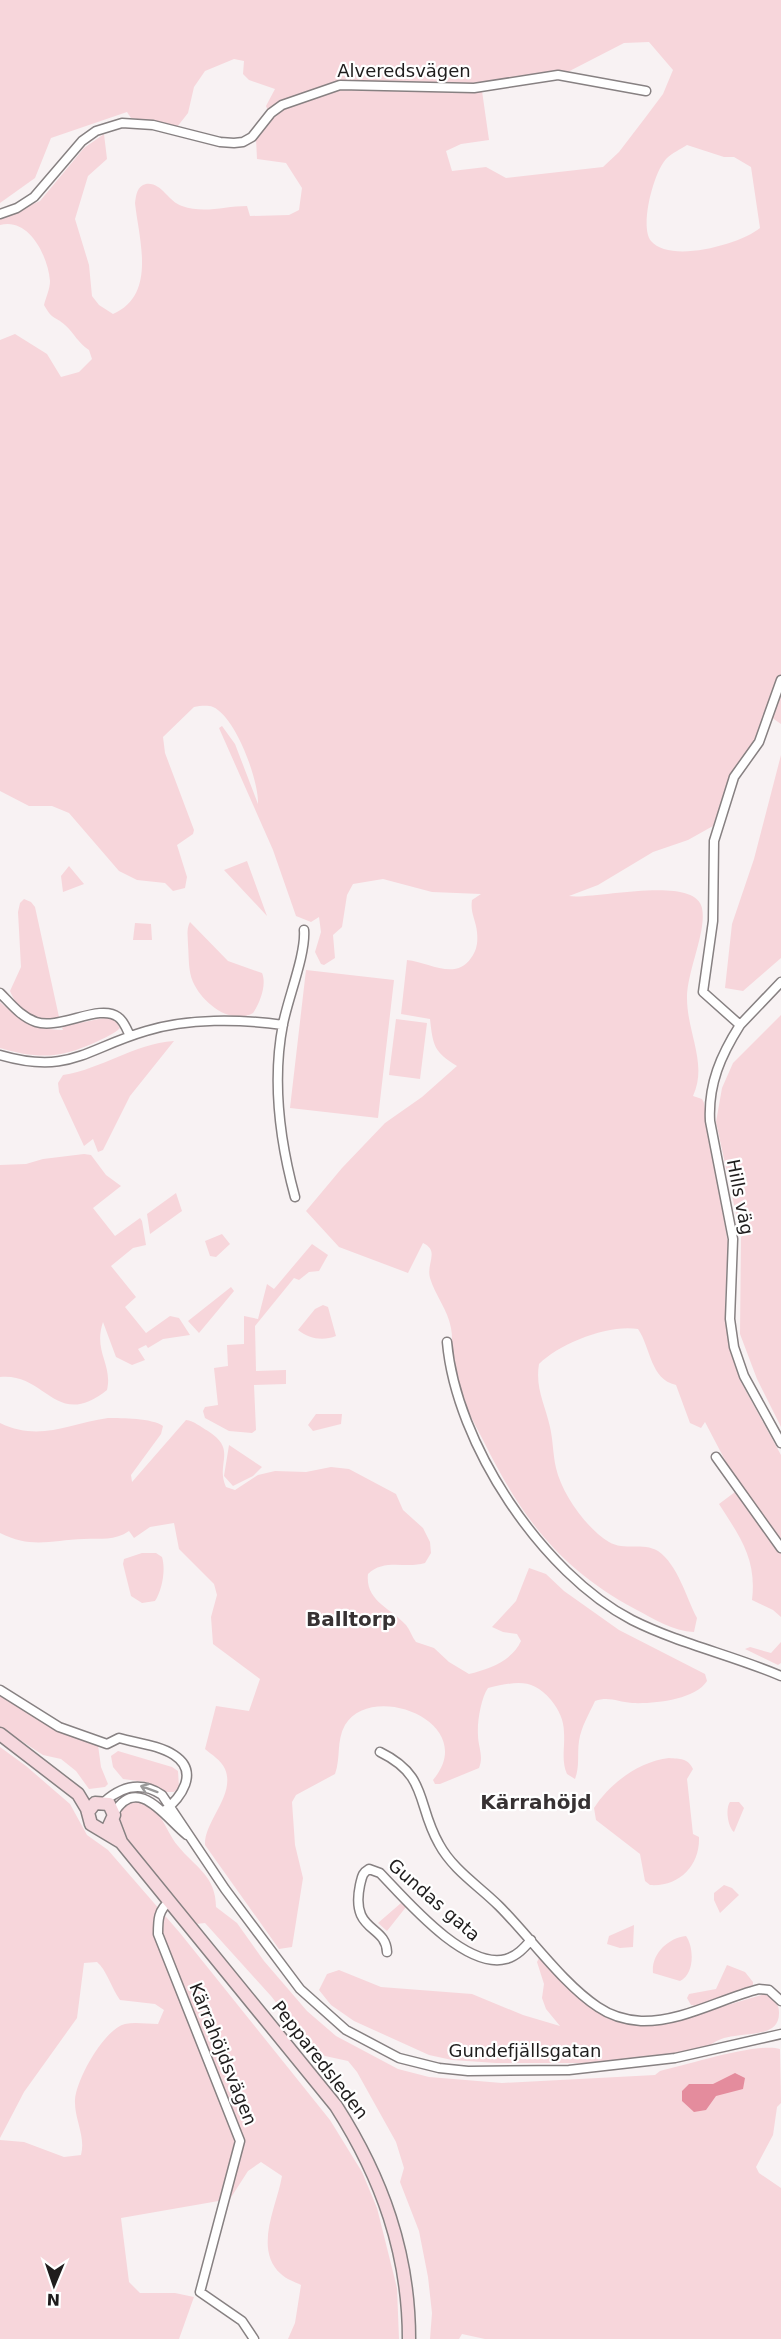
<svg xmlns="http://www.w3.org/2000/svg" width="781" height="2339" viewBox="0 0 781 2339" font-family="'DejaVu Sans',sans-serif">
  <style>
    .green { fill: #f7d6db; fill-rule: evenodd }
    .water { fill: #e48c9d }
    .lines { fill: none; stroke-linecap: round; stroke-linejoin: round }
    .street-casing { stroke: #878182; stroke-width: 11 }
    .secondary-casing { stroke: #878182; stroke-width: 15 }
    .street { stroke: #fff; stroke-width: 8 }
    .secondary { stroke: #f6d8de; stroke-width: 12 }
    .oneway { stroke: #9a9999 }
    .labels { text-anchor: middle; stroke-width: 4.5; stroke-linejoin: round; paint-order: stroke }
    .street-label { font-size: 18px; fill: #1f1d1d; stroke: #fff }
    .neighbourhood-label { font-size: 20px; font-weight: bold; fill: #373233; stroke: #fff }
  </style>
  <rect width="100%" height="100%" fill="#f8f2f3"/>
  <!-- green -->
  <path class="green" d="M 0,0 L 781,0 L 781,724 L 768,715 L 755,742 L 729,781 L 713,826 L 688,840 L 653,852 L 598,885 L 569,896 C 594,900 695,874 702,908 C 707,931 687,971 687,998 C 687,1033 708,1064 693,1096 L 702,1099 L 704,1103 L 728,1243 L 725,1303 L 730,1351 L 740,1380 L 781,1455 L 781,1540 L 727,1464 L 705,1422 L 701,1428 L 690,1423 L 676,1385 C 650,1379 651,1348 638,1329 C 609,1324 560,1343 539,1364 C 535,1388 545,1404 550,1427 C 553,1440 553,1455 556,1468 C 562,1494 586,1528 609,1542 C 624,1551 643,1542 658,1551 C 678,1565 686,1597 697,1618 L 694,1632 C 673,1631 654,1619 635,1609 C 559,1568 521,1517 483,1440 C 472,1419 460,1397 453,1374 C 449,1359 454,1343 451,1328 C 448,1310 435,1295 430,1278 C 426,1263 440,1251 423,1243 L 408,1273 L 339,1247 L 306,1211 L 342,1168 L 385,1123 L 422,1097 L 457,1066 C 434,1052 433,1046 430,1019 L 401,1014 L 407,960 C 428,962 456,981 471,958 C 477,950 478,942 477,932 C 476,920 470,913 472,900 L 481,894 L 432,892 L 383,879 L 353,884 L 347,895 L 342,927 L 333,935 L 335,958 L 324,965 L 321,964 L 315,952 L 321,932 L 319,917 L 311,922 L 296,916 L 273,850 L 219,728 L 222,726 L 235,744 L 258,804 C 259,781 236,717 213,707 C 207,705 200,706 194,707 L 163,737 L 165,753 L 194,830 L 193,834 L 177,845 L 187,877 L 185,888 L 173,891 L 165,883 L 137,880 L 119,871 L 69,813 L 52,806 L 29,806 L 0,791 L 0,340 L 15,334 L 47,354 L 61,377 L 79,372 L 92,359 L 89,350 C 78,343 74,333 65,325 C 54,315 53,321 44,305 C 46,297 50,289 50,281 C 48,256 29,217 0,225 L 0,218 L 40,201 L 84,148 L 104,134 L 107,159 L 88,176 L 75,219 L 89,265 L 92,296 L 99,305 L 113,314 C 157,295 139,240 135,203 C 136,195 137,186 146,184 C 162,182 168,202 182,206 C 204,214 225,206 247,206 L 250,216 L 289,215 L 299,210 L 302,188 L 286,163 L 257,159 L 256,138 L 272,120 L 266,106 L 275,89 L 249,80 L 243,74 L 244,61 L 234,59 L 205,71 L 194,87 L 188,113 L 177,127 L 131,118 L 127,112 L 51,138 L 35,178 L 0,203 ZM 649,42 L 673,70 L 663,94 L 645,118 L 619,152 L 603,167 L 506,178 L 486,167 L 452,171 L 446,151 L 461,144 L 489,140 L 482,91 L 556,78 L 624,43 ZM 687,145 L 724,157 L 734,157 L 751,167 L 760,228 C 741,244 670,264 651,241 C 639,227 654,170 667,158 C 672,153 681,149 687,145 Z
    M 781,755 L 781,958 L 743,991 L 725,988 L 732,924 L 754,859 Z
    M 247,861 L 267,916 L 224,870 Z
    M 69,866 L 84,884 L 63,892 L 61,876 Z
    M 24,899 L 31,902 L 35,907 L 59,1017 C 38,1025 18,1012 10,991 L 21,967 L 18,912 L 20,903 Z
    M 190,922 L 228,961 L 262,973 C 267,984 260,1003 253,1013 C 230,1026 202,1002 193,982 C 188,971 189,957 188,945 C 188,937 186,929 190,922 Z
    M 135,923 L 151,924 L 152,940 L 133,940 Z
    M 306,970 L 394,980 L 378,1118 L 290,1108 Z
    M 0,1002 C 20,1020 35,1030 63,1030 L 62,1028 L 64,1026 L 109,1017 L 115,1019 L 120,1028 C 114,1034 104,1038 96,1042 C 59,1059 38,1059 0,1048 Z
    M 781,1015 L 781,1427 L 757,1379 L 740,1334 L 741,1237 L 716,1122 L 722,1088 L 733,1063 Z
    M 396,1019 L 427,1023 L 420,1079 L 389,1075 Z
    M 174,1041 L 130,1096 L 103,1150 L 98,1152 L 93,1139 L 84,1146 L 59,1092 L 58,1083 L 63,1075 C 102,1069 133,1044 174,1041 Z
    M 84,1154 L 91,1155 L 106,1175 L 121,1186 L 93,1208 L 115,1236 L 140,1218 L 142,1221 L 146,1245 L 133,1248 L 111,1266 L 136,1297 L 125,1307 L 146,1333 L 170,1316 L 179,1318 L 190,1335 L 163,1339 L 148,1348 L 146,1345 L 138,1349 L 145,1360 L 132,1365 L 116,1357 L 103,1322 C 93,1352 113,1364 107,1390 C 56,1431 46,1372 0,1377 L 0,1165 L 26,1164 L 43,1159 Z
    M 176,1193 L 182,1211 L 150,1234 L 147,1214 Z
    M 222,1234 L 230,1244 L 216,1257 L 210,1256 L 205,1241 Z
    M 312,1244 L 328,1255 L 319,1271 L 309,1272 L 299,1280 L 294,1278 L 255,1326 L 256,1371 L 286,1370 L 286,1384 L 254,1385 L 256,1430 L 252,1433 L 229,1431 L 205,1418 L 203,1411 L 205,1407 L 218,1405 L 214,1368 L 228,1366 L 227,1345 L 244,1344 L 244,1316 L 258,1319 L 267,1284 L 274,1289 Z
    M 231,1287 L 234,1291 L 199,1333 L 188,1321 Z
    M 323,1305 L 328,1307 L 336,1336 C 323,1341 309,1339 298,1330 L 315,1309 Z
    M 316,1414 L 342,1414 L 341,1424 L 313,1431 L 308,1425 Z
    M 108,1418 C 122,1418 152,1418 163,1426 L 161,1434 L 131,1475 L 132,1482 L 186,1420 C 194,1421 201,1427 208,1431 C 238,1450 215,1463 226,1487 L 235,1490 L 258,1475 L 275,1471 L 306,1472 L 331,1467 L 349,1469 L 396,1494 L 403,1510 L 423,1528 L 430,1542 L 431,1553 L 425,1563 C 406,1569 384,1558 368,1574 C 365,1601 391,1608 406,1625 C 410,1630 412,1637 416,1642 L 434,1648 L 449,1662 L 469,1674 C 489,1669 512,1661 521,1641 L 517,1634 L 503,1632 L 492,1627 L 516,1601 L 529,1568 L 546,1574 L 564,1591 L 619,1630 L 705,1674 L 707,1681 C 695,1700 653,1704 632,1703 C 618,1702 609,1696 595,1701 C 589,1714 581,1727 579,1741 C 577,1755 580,1766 575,1779 L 567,1774 C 561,1760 565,1748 564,1733 C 564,1720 559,1710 551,1700 C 532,1677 515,1682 488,1688 C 481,1698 477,1722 478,1735 C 478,1747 484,1756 479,1768 L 440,1784 L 435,1784 L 433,1780 C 481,1723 372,1680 345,1725 C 336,1741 341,1758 335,1774 L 296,1795 L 292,1802 L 295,1845 L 303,1878 L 292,1947 L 279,1949 L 205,1845 C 204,1821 236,1795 225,1769 C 221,1760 212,1755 205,1749 L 216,1706 L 249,1711 L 260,1679 L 213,1644 L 211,1617 L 217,1595 L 214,1584 L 179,1549 L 174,1523 L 150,1527 L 134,1538 L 129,1531 C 115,1541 100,1538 84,1539 C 51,1540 32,1549 0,1533 L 0,1423 C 40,1442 67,1424 108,1418 Z
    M 229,1445 L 262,1467 L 253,1476 L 233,1486 L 224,1476 Z
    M 735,1492 L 777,1551 L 781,1553 L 781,1617 L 773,1610 L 752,1600 C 757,1559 740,1537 719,1504 Z
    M 142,1553 L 156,1553 L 162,1557 C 166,1570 162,1590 155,1601 L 142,1603 L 131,1596 L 123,1564 L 124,1559 Z
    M 781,1642 L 781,1663 L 778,1665 L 745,1649 L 750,1647 L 771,1653 Z
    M 0,1696 L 70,1736 L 98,1745 L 101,1767 L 108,1784 L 105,1787 L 89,1789 L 76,1771 L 61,1759 L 43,1755 L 0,1727 Z
    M 0,1747 L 26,1766 L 70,1804 L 87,1835 L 108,1850 L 180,1933 L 330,2120 L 362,2172 L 377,2208 L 397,2288 L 399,2339 L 288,2339 L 295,2323 L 301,2285 C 295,2282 286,2279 281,2274 C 253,2249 277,2206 282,2176 L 261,2162 L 248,2171 L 230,2199 L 121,2218 L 129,2282 L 140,2293 L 175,2293 L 194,2297 L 179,2339 L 0,2339 L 0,2140 L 24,2142 L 64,2157 L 81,2155 C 86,2136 74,2119 75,2100 C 76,2080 104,2029 125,2024 C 135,2022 147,2024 158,2024 L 164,2010 L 155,2004 L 120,2000 C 112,1989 106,1969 97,1962 L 84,1963 L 77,2018 L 24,2092 L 0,2138 Z
    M 118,1751 L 172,1767 L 178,1771 L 179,1787 L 174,1792 L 165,1792 L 146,1782 L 123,1779 L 113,1767 L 111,1756 Z
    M 669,1758 C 680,1759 688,1758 693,1769 L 687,1779 L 693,1834 L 699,1837 C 700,1866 679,1887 650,1885 L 645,1881 L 640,1854 L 596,1820 L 594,1808 C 610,1783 640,1761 669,1758 Z
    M 130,1802 C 161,1800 163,1828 178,1846 C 195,1867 216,1876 216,1907 L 237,1923 L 264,1961 L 307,2011 L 336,2036 L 398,2069 L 429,2077 L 502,2083 L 655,2075 L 660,2071 C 687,2065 758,2042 780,2049 L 781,2103 L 777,2107 L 773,2135 L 756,2167 L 759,2173 L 781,2188 L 781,2339 L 485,2339 L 462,2334 L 459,2339 L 430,2339 L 432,2313 L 428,2277 L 419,2231 L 400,2182 L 404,2168 L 396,2142 L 357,2072 L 348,2061 L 325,2056 L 312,2048 L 271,1996 L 205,1923 L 196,1924 L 120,1832 L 120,1811 Z
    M 730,1802 L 739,1802 L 744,1808 L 734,1832 C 728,1827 725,1809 730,1802 Z
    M 724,1885 L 732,1888 L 739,1895 L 720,1913 L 714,1900 L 714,1893 Z
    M 401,1903 L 406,1907 L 387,1931 L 378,1923 Z
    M 634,1925 L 633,1947 L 620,1948 L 607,1944 L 609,1936 Z
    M 686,1936 C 694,1947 695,1974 680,1981 L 653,1973 C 651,1954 668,1938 686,1936 Z
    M 540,1956 C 577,1998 600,2027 660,2025 L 765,1994 C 772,1998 779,2002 779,2012 C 780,2045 729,2026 710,2046 L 651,2058 L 594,2063 L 496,2063 L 452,2060 L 429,2055 L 354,2021 L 331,2005 L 319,1990 L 327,1974 L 339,1970 L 381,1987 L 472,1994 L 523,2015 L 560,2026 L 546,2009 L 542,1998 L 544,1984 L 537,1962 Z
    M 727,1965 L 745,1972 L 753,1982 L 753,1985 L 697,2006 L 691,2005 L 687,1998 L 689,1994 L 716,1989 Z"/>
  <!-- water -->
  <path class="water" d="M 735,2073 L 745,2078 L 743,2089 L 716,2096 L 706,2110 L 694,2112 L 682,2101 L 682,2091 L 689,2084 L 713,2084 Z"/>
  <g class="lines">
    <!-- street casing -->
    <g class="street-casing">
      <path id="street" d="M 0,214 L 17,208 L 34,197 L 82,141 L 96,131 L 122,123 L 153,125 L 220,142 L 234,143 L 243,142 L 252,137 L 271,113 L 282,105 L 340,85 L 474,88 L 558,75 L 646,91
        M 781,680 L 759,742 L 734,777 L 714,841 L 713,921 L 703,992 L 740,1025 C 721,1055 708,1084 710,1121 L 733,1239 L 730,1319 L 734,1347 L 744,1376 L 781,1443
        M 0,993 C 11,1004 21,1017 36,1022 C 60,1030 100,1003 118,1017 C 124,1021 127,1030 130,1036
        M 740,1025 L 781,982
        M 0,1055 C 69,1075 85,1049 146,1031 C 188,1018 240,1019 283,1025
        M 295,1197 C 280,1142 272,1080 283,1024 C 288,998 306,954 304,930
        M 447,1342 C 456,1444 542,1573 632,1620 C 680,1644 732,1655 781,1676
        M 716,1457 L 781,1548
        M 0,1690 L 59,1727 L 107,1744 L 119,1738 C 136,1743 159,1745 174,1755 C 200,1772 181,1798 163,1812
        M 380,1752 C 429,1776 416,1804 439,1844 C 453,1870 479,1886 499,1906 C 530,1937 563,1984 598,2007 C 611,2016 626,2020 641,2021 C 682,2022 720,1999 759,1989 L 769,1990 L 781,2001
        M 104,1802 C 122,1786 141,1781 162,1795 L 225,1889 L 300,1989 L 346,2030 L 399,2058 L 439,2068 L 468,2071 L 569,2070 L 675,2058 L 781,2034
        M 114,1813 C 138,1773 167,1820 187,1835
        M 170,1901 C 158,1910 158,1920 158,1934 L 240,2141 L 200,2292 L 242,2321 L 254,2339
        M 387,1952 C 386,1924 350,1933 360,1885 C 362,1877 362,1873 369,1869 L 380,1873 C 406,1900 465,1970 506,1959 C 517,1956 524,1948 531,1940"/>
    </g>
    <!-- secondary casing -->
    <g class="secondary-casing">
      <path id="secondary" d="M 0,1734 L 78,1794 L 87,1809 L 91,1824 L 121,1842
        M 88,1812 L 95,1803 L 109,1804 L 114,1815 L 109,1826
        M 113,1821 L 121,1842 L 336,2106 C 382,2178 409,2253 409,2339"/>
    </g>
    <!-- street -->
    <use href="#street" class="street"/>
    <!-- secondary -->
    <use href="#secondary" class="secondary"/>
  </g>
  <!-- one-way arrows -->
  <defs><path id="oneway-shaft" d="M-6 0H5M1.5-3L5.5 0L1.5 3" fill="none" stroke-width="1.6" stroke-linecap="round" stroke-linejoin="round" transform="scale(1.5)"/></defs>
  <use class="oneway" href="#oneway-shaft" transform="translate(149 1789) rotate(-160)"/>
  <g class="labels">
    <!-- street labels -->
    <g class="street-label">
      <text x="404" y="77">Alveredsvägen</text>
      <text transform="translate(740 1197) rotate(79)" y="6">Hills väg</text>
      <text transform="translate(434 1900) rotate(41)" y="6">Gundas gata</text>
      <text x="525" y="2057">Gundefjällsgatan</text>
      <text transform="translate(223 2054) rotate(68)" y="6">Kärrahöjdsvägen</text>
      <text transform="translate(320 2060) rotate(52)" y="6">Pepparedsleden</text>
    </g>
    <!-- neighbourhood labels -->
    <g class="neighbourhood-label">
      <text x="351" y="1626">Balltorp</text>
      <text x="536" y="1809">Kärrahöjd</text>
    </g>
  </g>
  <!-- north arrow -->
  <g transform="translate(54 2285) rotate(182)" stroke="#ffffff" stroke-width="4.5" paint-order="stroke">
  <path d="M0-4.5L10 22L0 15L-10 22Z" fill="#1f1d1d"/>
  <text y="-9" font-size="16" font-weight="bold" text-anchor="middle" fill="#1f1d1d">N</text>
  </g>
</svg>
